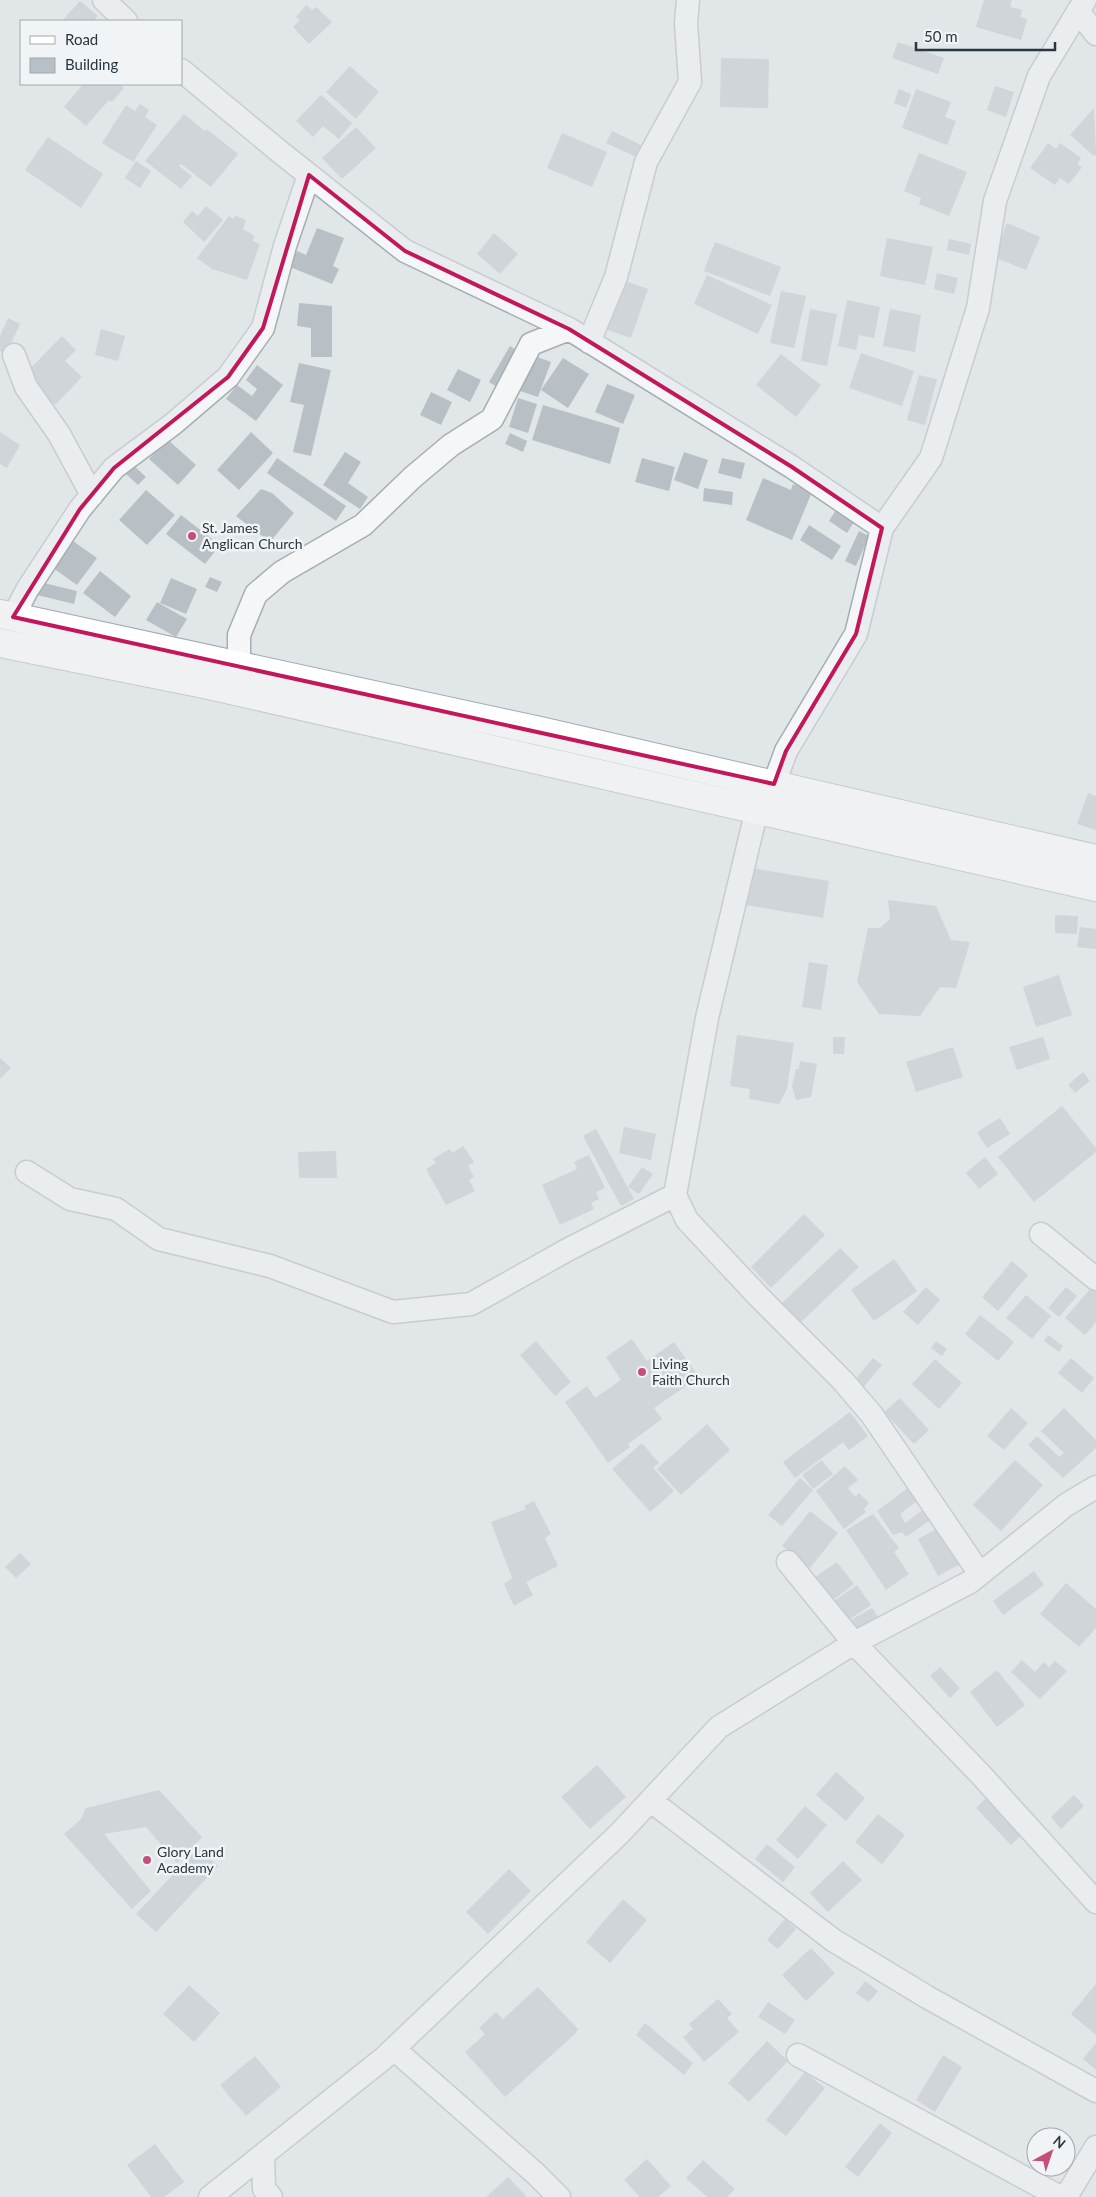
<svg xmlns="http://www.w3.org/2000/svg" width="1096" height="2197" viewBox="0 0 1096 2197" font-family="Lato,sans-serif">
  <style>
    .building { fill: #b9c0c5 }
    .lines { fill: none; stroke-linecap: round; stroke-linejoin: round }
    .minor-casing { stroke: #a6aeb3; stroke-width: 25 }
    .major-casing { stroke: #a1acb4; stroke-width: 30 }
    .minor { stroke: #f4f6f7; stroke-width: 22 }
    .major { stroke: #fff; stroke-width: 28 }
    .marked { fill: none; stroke: #c2185b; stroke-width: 4; stroke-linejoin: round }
    .poi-dot { fill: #c64e79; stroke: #f1f4f6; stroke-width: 2 }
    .labels { text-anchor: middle; stroke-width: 5; stroke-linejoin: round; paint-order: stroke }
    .poi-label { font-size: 14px; fill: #2a3640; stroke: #f1f4f6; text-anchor: start }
  </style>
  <rect width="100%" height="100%" fill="#e1e6e9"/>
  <!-- building -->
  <path class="building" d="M 984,0 L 1012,0 L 1010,7 L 1022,10 L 1020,17 L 1027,19 L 1021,40 L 976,27 Z
    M 80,1 L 98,16 L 93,21 L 62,21 Z
    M 306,5 L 312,10 L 316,7 L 332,22 L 309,44 L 293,27 L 300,20 L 296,17 Z
    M 898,42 L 944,58 L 938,74 L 892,58 Z
    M 721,58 L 769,59 L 768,108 L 720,107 Z
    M 350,66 L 379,92 L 356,119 L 326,92 Z
    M 83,84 L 120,84 L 124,88 L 112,102 L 109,100 L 86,126 L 64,107 Z
    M 995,86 L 1014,92 L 1006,117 L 987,110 Z
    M 899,89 L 911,94 L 906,108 L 894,103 Z
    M 916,89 L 951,102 L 945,117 L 956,121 L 947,145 L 902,128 Z
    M 321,95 L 352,123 L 339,139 L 323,126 L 313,137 L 296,121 Z
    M 140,104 L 149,110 L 145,117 L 157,125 L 133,162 L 102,143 L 126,105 L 135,111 Z
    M 1094,108 L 1096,154 L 1094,156 L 1070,135 Z
    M 184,114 L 205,131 L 207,129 L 238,154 L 211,187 L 181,164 L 179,166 L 192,176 L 181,189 L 145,161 Z
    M 356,127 L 376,148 L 342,179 L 322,158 Z
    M 612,131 L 641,145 L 636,157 L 606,143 Z
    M 562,133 L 607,152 L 592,187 L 547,168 Z
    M 48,137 L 103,174 L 81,208 L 25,170 Z
    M 1048,143 L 1056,149 L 1060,143 L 1081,158 L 1077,164 L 1082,167 L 1069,184 L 1060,178 L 1055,185 L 1030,168 Z
    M 919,153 L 967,172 L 949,216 L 919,204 L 921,198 L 904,191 Z
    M 136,161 L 151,171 L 140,188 L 125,178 Z
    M 206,206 L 223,220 L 204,242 L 183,222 L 192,211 L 198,216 Z
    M 229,216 L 233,219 L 235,216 L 246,220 L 243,229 L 255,236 L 252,241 L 260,244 L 247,280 L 212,269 L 197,258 Z
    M 1007,223 L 1040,237 L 1026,270 L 994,257 Z
    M 317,228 L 344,238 L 333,266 L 339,269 L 332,284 L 290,267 L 297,251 L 306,255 Z
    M 494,233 L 518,254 L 500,274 L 477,254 Z
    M 887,238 L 933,247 L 925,285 L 880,276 Z
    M 949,239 L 971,244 L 969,255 L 947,250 Z
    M 715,242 L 781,267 L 770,296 L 704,271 Z
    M 937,273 L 958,278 L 954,294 L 934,289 Z
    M 707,275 L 772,305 L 758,334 L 694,304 Z
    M 622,280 L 648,289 L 631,338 L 605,329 Z
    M 781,291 L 806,296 L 794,348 L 770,343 Z
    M 847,300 L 880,307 L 874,338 L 859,335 L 856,350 L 838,346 Z
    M 299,303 L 332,306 L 332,357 L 311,357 L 311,328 L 297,326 Z
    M 810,309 L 837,314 L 827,366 L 801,361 Z
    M 890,309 L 921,315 L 915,352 L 883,346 Z
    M 8,318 L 20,324 L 6,354 L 0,351 L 0,336 Z
    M 101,329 L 125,336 L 118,361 L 95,355 Z
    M 62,336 L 76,350 L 65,361 L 82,377 L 55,405 L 24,375 Z
    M 510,346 L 524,355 L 502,390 L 489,382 Z
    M 527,353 L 551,362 L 538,397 L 514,389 Z
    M 861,353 L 914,371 L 902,406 L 849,388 Z
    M 781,354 L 821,385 L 796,417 L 756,385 Z
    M 563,358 L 589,374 L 568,408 L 541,390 Z
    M 299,363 L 331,370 L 311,456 L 293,452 L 304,405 L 290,402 Z
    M 257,365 L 283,385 L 256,421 L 226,399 L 237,385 L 252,396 L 257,389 L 246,380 Z
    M 458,369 L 481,380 L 470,402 L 447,390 Z
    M 919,375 L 937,379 L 925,425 L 907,420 Z
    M 607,384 L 635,395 L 623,424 L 595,412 Z
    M 431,392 L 452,402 L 441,425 L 420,415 Z
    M 518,398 L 537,404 L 528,433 L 509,427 Z
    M 543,405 L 620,428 L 610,464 L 532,440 Z
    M 0,432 L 20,445 L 7,468 L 0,464 Z
    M 251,432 L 273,453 L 239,490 L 217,470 Z
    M 510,433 L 527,441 L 523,452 L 505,444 Z
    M 167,439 L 196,465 L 178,485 L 149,459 Z
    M 345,452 L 361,462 L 348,483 L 368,497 L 360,509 L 323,485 Z
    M 684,452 L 708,460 L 698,489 L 674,480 Z
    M 277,458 L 346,506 L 336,521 L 267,473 Z
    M 642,458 L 675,467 L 669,491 L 635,482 Z
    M 722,458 L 745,463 L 741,479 L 718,473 Z
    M 133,465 L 146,477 L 138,485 L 125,473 Z
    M 763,478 L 791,490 L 793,484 L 812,492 L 792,540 L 746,520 Z
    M 704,488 L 733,492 L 732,505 L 703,501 Z
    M 261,489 L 272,493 L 294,513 L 270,542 L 236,516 Z
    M 146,490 L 175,515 L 147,545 L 119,520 Z
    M 837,508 L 856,519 L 847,533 L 829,521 Z
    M 181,515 L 220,545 L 205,564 L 166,534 Z
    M 809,525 L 841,546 L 832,560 L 800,540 Z
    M 859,531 L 869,536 L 856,566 L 845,561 Z
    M 73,541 L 97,558 L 77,585 L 53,568 Z
    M 100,571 L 131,596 L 115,617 L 83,593 Z
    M 210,577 L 222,582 L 217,592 L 205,587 Z
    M 171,578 L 197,589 L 186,614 L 160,603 Z
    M 40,582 L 77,591 L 74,604 L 37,595 Z
    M 157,602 L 187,619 L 176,637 L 146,620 Z
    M 1088,793 L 1096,796 L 1096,830 L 1077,824 Z
    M 752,868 L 829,881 L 823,918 L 746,905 Z
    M 888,900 L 936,906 L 951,940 L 970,942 L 956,988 L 940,987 L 920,1016 L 879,1014 L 857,982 L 868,928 L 880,928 L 890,919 Z
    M 1055,915 L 1078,916 L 1077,934 L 1055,933 Z
    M 1080,927 L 1096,929 L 1096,949 L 1077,947 Z
    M 809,962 L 828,965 L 821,1010 L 802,1007 Z
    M 1059,975 L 1072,1015 L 1036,1027 L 1023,987 Z
    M 737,1035 L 794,1043 L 787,1089 L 779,1104 L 749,1099 L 750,1089 L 730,1086 Z
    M 833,1037 L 845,1037 L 844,1054 L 833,1054 Z
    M 1043,1037 L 1050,1059 L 1017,1070 L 1009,1047 Z
    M 953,1047 L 963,1077 L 916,1092 L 906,1062 Z
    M 0,1058 L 11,1068 L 0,1079 Z
    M 800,1061 L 817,1064 L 811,1097 L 796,1100 L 792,1086 L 796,1069 L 799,1069 Z
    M 1083,1072 L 1090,1081 L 1075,1093 L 1068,1085 Z
    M 1062,1106 L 1096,1148 L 1096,1152 L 1034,1202 L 998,1157 Z
    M 1000,1118 L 1010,1134 L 987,1148 L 977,1132 Z
    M 624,1127 L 656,1134 L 651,1160 L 619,1153 Z
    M 596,1129 L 634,1199 L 621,1206 L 583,1136 Z
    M 463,1146 L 474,1162 L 468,1166 L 474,1177 L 469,1180 L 475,1191 L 446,1205 L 426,1169 L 436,1163 L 433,1159 L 450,1149 L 452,1153 Z
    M 336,1151 L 337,1178 L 299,1178 L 298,1152 Z
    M 589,1155 L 605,1188 L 596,1192 L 599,1199 L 591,1203 L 594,1209 L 560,1225 L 542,1185 L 577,1169 L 574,1162 Z
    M 985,1157 L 998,1174 L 979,1189 L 966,1173 Z
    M 642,1167 L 653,1174 L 639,1194 L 628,1187 Z
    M 804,1214 L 825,1235 L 771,1288 L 751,1267 Z
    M 840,1248 L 859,1267 L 800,1323 L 782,1303 Z
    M 894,1259 L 917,1291 L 874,1321 L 851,1290 Z
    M 1012,1261 L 1028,1275 L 998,1311 L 982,1297 Z
    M 926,1287 L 940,1300 L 918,1325 L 903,1312 Z
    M 1066,1287 L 1077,1296 L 1059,1317 L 1048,1308 Z
    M 1091,1288 L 1096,1292 L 1096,1322 L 1085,1335 L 1065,1318 Z
    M 1026,1295 L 1051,1316 L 1032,1339 L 1006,1318 Z
    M 980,1315 L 1014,1342 L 998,1361 L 965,1334 Z
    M 1048,1335 L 1063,1346 L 1059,1352 L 1044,1341 Z
    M 632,1339 L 647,1361 L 674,1342 L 699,1377 L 654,1408 L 662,1419 L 628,1444 L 630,1447 L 608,1463 L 565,1402 L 587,1386 L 595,1398 L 621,1380 L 606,1357 Z
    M 536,1341 L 571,1382 L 555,1396 L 520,1355 Z
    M 936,1341 L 947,1349 L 942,1356 L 931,1348 Z
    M 873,1358 L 882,1365 L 862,1389 L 853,1382 Z
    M 1071,1358 L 1094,1378 L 1082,1393 L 1058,1373 Z
    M 935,1359 L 962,1383 L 939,1409 L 912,1384 Z
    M 900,1398 L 929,1430 L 914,1444 L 884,1412 Z
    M 1011,1408 L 1028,1423 L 1004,1450 L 987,1436 Z
    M 1064,1408 L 1096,1440 L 1096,1448 L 1063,1478 L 1028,1445 L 1037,1436 L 1059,1457 L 1064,1453 L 1041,1431 Z
    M 850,1412 L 868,1436 L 849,1450 L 843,1442 L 795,1478 L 783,1462 Z
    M 707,1424 L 730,1450 L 681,1495 L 657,1469 Z
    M 642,1443 L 659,1463 L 653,1468 L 674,1491 L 650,1512 L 612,1469 Z
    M 822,1460 L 833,1474 L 813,1489 L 802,1475 Z
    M 1015,1460 L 1043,1485 L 1001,1531 L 973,1505 Z
    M 845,1466 L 858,1480 L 848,1488 L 855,1497 L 859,1493 L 869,1503 L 864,1509 L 866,1512 L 844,1529 L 816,1491 Z
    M 800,1478 L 813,1490 L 782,1526 L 768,1515 Z
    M 913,1484 L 922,1497 L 900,1514 L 905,1523 L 928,1506 L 936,1516 L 906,1537 L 902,1532 L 893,1535 L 877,1511 Z
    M 534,1501 L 551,1534 L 545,1538 L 558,1566 L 526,1582 L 533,1595 L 514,1606 L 504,1584 L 512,1578 L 491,1522 L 526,1509 L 524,1506 Z
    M 810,1511 L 838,1533 L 810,1568 L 782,1546 Z
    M 873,1514 L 899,1548 L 894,1552 L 909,1574 L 886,1590 L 846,1530 Z
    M 942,1526 L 962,1563 L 938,1576 L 918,1539 Z
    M 20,1553 L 31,1564 L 16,1578 L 5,1567 Z
    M 837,1562 L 854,1584 L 832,1601 L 814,1578 Z
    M 1034,1571 L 1044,1585 L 1003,1615 L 993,1601 Z
    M 1066,1583 L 1096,1609 L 1096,1628 L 1079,1647 L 1040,1614 Z
    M 857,1585 L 871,1605 L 847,1621 L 834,1601 Z
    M 872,1608 L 878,1617 L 855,1630 L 849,1621 Z
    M 1022,1660 L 1035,1672 L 1044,1662 L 1049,1667 L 1055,1661 L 1067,1671 L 1040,1699 L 1011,1672 Z
    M 940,1667 L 960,1688 L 950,1698 L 930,1676 Z
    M 997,1670 L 1025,1705 L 997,1727 L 970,1692 Z
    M 597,1765 L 626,1797 L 590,1829 L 561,1797 Z
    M 836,1772 L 865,1798 L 846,1821 L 816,1795 Z
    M 159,1790 L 202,1837 L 177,1863 L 146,1827 L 104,1834 L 151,1891 L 132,1909 L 64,1834 L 81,1819 L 86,1808 Z
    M 990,1794 L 1025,1832 L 1011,1845 L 976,1808 Z
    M 1074,1795 L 1084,1806 L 1061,1829 L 1051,1817 Z
    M 805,1806 L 827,1825 L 798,1859 L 776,1840 Z
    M 878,1814 L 905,1835 L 882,1864 L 855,1842 Z
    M 767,1844 L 795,1867 L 783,1882 L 755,1859 Z
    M 198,1848 L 218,1866 L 156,1932 L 136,1914 Z
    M 843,1861 L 862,1880 L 828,1912 L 810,1893 Z
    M 509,1869 L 531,1891 L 488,1934 L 466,1912 Z
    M 623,1899 L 647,1920 L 610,1963 L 586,1942 Z
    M 785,1919 L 796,1929 L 778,1949 L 767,1940 Z
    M 811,1948 L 835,1973 L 806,2001 L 782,1975 Z
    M 865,1981 L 878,1991 L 869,2002 L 856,1993 Z
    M 1096,1984 L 1096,2035 L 1071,2014 Z
    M 189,1985 L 220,2013 L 194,2042 L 163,2014 Z
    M 538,1987 L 578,2029 L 575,2034 L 505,2097 L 465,2052 L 485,2034 L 479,2028 L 496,2012 L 503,2019 Z
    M 718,1999 L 732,2014 L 727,2018 L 739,2032 L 704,2062 L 683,2037 L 693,2029 L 689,2024 Z
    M 768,2002 L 795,2020 L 785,2034 L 758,2017 Z
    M 645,2023 L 693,2063 L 684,2075 L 636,2035 Z
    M 767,2041 L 788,2061 L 749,2102 L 728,2083 Z
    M 1096,2043 L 1096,2070 L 1083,2059 Z
    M 943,2055 L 962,2067 L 935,2112 L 916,2100 Z
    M 255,2056 L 281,2087 L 246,2116 L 220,2085 Z
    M 805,2072 L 825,2088 L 786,2136 L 766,2120 Z
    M 880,2123 L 892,2133 L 858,2177 L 845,2167 Z
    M 155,2144 L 184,2182 L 164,2197 L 151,2197 L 127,2165 Z
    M 647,2159 L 671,2186 L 658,2197 L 640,2197 L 624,2180 Z
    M 703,2160 L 735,2189 L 727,2197 L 707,2197 L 686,2178 Z
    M 508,2177 L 527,2197 L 486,2197 Z"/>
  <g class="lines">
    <!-- minor casing -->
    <g class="minor-casing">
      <path id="minor" d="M 104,0 L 126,21
        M 1078,11 L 1096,34
        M 181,70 L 280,152 L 405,251 L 569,329 L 792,467 L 882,528 L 856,634 L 786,751 L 774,784 L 757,809 L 707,1018 L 675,1195 L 687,1220 L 759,1297 L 843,1381 L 872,1415 L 980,1574
        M 589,342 L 616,277 L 646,162 L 690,82 L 686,23 L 688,0
        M 14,355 L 26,387 L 59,434 L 92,495
        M 882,528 L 931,458 L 978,308 L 995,201 L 1039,76 L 1085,0
        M 13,617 L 27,590 L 80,509 L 114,468 L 173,424 L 228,377 L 263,328 L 285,246 L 309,175
        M 239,666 L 239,635 L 256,594 L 282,572 L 363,525 L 413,477 L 451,445 L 492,419 L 531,344 L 569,329
        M 27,1172 L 70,1199 L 116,1209 L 159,1239 L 270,1266 L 393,1312 L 471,1304 L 569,1249 L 675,1195
        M 1041,1234 L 1096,1279
        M 788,1562 L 854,1643 L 982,1776 L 1096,1902
        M 651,1801 L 833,1940 L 927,1997 L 1096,2091
        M 394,2049 L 537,2175 L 559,2197
        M 798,2055 L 1060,2197
        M 263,2155 L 264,2189 L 271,2197
        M 210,2197 L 384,2058 L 619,1834 L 719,1727 L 854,1643 L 970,1582 L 1066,1505 L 1096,1487
        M 1066,2197 L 1096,2147"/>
    </g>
    <!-- major casing -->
    <g class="major-casing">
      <path id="major" d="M 0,614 L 540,731 L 1096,859
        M 0,643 L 209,685 L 1096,887"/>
    </g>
    <!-- minor -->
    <use href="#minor" class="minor"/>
    <!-- major -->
    <use href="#major" class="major"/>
  </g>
  <!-- marked area -->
  <path d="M0 0H1096V2197H0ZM 309,175 L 405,251 L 569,329 L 792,467 L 882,528 L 856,634 L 786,751 L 774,784 L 13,617 L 80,509 L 114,468 L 228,377 L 263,328 Z" fill="#e1e6e9" fill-opacity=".55" fill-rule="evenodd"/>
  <path class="marked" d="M 309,175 L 405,251 L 569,329 L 792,467 L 882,528 L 856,634 L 786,751 L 774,784 L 13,617 L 80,509 L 114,468 L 228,377 L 263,328 Z"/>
  <!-- markers -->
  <g class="poi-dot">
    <circle cx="192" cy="536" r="5"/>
    <circle cx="642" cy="1372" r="5"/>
    <circle cx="147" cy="1860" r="5"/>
  </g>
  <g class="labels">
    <!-- poi labels -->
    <g class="poi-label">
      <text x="202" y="533">St. James<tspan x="202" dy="16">Anglican Church</tspan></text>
      <text x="652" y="1369">Living<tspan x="652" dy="16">Faith Church</tspan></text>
      <text x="157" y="1857">Glory Land<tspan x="157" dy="16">Academy</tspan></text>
    </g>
  </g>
  <!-- legend -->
  <rect x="20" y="20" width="162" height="65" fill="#f1f4f6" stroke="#a1a8ad"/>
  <rect x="30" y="36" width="25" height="8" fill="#ffffff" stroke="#a1a8ad"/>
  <text x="65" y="45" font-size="15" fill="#2a3640">Road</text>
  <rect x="30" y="58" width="25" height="15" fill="#b9c0c5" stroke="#a1a8ad"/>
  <text x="65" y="70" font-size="15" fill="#2a3640">Building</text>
  <!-- north arrow -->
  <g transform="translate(1051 2152) rotate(40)"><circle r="24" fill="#f1f4f6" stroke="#a1a8ad"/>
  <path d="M0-4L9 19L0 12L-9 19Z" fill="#c64e79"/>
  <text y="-8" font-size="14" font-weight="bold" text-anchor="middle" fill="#2a3640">N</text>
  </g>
  <!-- scale -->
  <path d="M916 42v8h139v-8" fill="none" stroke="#2a3640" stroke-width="2.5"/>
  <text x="924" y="42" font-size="15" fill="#2a3640" stroke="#f1f4f6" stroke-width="4" paint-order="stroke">50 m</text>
</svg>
